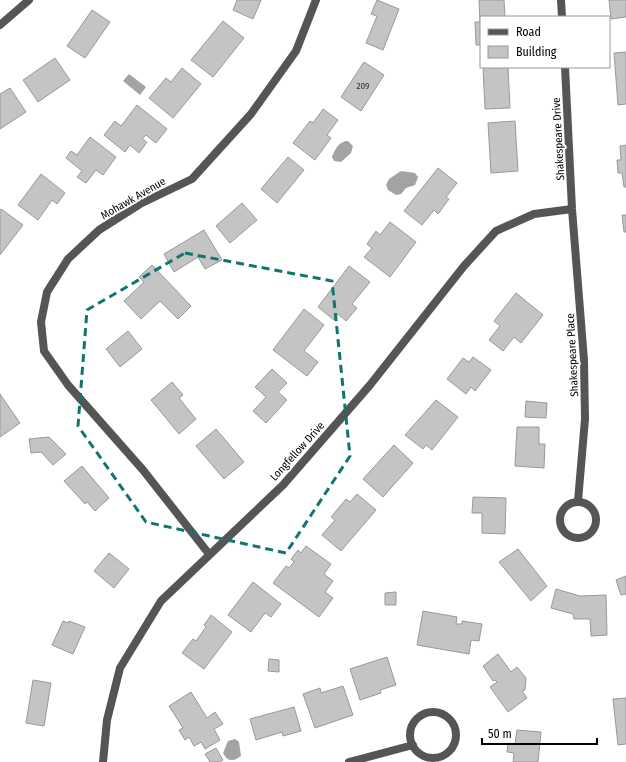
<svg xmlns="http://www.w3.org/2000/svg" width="626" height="762" viewBox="0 0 626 762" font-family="'Fira Sans Condensed',sans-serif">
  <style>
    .water { fill: #a3a3a3 }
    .building { fill: #c4c4c4; stroke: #999 }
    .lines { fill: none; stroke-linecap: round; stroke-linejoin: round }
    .street { stroke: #555; stroke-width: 8 }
    .marked { fill: none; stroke: #0f766e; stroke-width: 3; stroke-dasharray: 8 5; stroke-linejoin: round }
    .labels { text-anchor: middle; stroke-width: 4; stroke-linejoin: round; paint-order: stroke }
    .number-label { font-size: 9px; fill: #313131 }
    .street-label { font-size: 11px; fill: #000; stroke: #fff }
  </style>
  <rect width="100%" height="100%" fill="#fff"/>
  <!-- water -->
  <path class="water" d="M 129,74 L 146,87 L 140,95 L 123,81 Z
    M 348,141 L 353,146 L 351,153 L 341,162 L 334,161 L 332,157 C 335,149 339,141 348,141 Z
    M 401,171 L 415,173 L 418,177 L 415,185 L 406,188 L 401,194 L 396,195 L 388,190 L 386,185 L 389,179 Z
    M 235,739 L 239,742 L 241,756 C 233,762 228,762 223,753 L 228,741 Z"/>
  <!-- building -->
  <path class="building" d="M 237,0 L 261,0 L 253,19 L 233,10 Z
    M 377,0 L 399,9 L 383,50 L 366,43 L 377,16 L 371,14 Z
    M 479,0 L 504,0 L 505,17 L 481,17 L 481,45 L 476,45 L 475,22 L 480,22 Z
    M 609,0 L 626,0 L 626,17 L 611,19 Z
    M 92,10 L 110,22 L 85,58 L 67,46 Z
    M 223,21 L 244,38 L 213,77 L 191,60 Z
    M 626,52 L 626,104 L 618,105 L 614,53 Z
    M 55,58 L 70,80 L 38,102 L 23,80 Z
    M 364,62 L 384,75 L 361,111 L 341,97 Z
    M 483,67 L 508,67 L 510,108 L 485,109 Z
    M 182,68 L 201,84 L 173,118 L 149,98 L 166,78 L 171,82 Z
    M 10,88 L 26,112 L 0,129 L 0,94 Z
    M 137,105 L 167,129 L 156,143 L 146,135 L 142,139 L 147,142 L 139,153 L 130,145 L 125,152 L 104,135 L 115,121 L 121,126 Z
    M 323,109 L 338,120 L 327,135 L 331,138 L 315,160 L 293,143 L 310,121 L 313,123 Z
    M 515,121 L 518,171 L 491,173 L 488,123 Z
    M 90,137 L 116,157 L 103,175 L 96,170 L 86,183 L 77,177 L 82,171 L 66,158 L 71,151 L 77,155 Z
    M 626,145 L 626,187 L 624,187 L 622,173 L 618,173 L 617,160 L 621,160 L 620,146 Z
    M 288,157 L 304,170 L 277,203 L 261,189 Z
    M 438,168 L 457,183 L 446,197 L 449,199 L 438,214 L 434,210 L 422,225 L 404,211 Z
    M 41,174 L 65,193 L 57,204 L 52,200 L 38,220 L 18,205 Z
    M 242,203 L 257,220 L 230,243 L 216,226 Z
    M 1,209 L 23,225 L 0,255 L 0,210 Z
    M 622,215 L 626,215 L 626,232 L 624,232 Z
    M 390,222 L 416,242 L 390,277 L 364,257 L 372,248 L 367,244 L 376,231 L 380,235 Z
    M 204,230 L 222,260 L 205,269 L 198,257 L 174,272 L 164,254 Z
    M 152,265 L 191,306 L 178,319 L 160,301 L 141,319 L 124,301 L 144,282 L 139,277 Z
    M 349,266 L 370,282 L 352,304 L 357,308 L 346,321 L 338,314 L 334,320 L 318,307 Z
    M 516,293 L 543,315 L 521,343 L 514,337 L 503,351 L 489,340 L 500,326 L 494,321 Z
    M 304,309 L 324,325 L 304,351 L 318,362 L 307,376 L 273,350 Z
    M 128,331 L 142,349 L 120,367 L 106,349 Z
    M 473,357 L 491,370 L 475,391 L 471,387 L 466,394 L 447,379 L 463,358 L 469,362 Z
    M 272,369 L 287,383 L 278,392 L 287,400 L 266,423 L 253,411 L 266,397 L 255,387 Z
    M 172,382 L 183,395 L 179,398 L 196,419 L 179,434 L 151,400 Z
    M 0,394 L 20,423 L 0,437 Z
    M 436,400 L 458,417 L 432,450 L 426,445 L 423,449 L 405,435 Z
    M 526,401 L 547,403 L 546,418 L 525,417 Z
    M 517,427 L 539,427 L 539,444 L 545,444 L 544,468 L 515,466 Z
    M 216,429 L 244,462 L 224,479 L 196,446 Z
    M 49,437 L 66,454 L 53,465 L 41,452 L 31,453 L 29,439 Z
    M 394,445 L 413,463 L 383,497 L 363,479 Z
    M 82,466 L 109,498 L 95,511 L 87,502 L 85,504 L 64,481 Z
    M 357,494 L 376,510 L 341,551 L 322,535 L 335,520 L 331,517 L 346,499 L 350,502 Z
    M 473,497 L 506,498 L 505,534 L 482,533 L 482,513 L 472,513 Z
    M 306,546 L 331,564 L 324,574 L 333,581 L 325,592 L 333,598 L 319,617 L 273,583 L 286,566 L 289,568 L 294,562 L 291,559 L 298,550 L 301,553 Z
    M 518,549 L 547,586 L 531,601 L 499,562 Z
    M 109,553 L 129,569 L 114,588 L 94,571 Z
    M 626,576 L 626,594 L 621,595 L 616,580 Z
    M 253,582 L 281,604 L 271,617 L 265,613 L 251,632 L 228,615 Z
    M 556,589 L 580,596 L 606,595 L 607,635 L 591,636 L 590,619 L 574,619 L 573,614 L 551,608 Z
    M 396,592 L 396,605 L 385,605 L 385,593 Z
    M 423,611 L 457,617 L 456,624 L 462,624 L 462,621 L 482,624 L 479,641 L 471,640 L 469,654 L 417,645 Z
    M 211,615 L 232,632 L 204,669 L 182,653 L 193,639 L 196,641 L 206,627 L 204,625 Z
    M 63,621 L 68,623 L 69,621 L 85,627 L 73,654 L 52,645 Z
    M 498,654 L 511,672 L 517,667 L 526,678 L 525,690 L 522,691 L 527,698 L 508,712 L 490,687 L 497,682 L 495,680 L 493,681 L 483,666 Z
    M 387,657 L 396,685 L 380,690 L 381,693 L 360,700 L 350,669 Z
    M 269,659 L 279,660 L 279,672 L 268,671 Z
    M 33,680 L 51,683 L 44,726 L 26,723 Z
    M 343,686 L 353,715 L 315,728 L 303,694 L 320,688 L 321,693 Z
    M 191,692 L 207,718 L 215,712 L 223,724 L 214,729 L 220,740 L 205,749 L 201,742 L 194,746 L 189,737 L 185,740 L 179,730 L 183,728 L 169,706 Z
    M 626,698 L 626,744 L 618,745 L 613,699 Z
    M 294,707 L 301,731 L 283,736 L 282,732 L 256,740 L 250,719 Z
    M 517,730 L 541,732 L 538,762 L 513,762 L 514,753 L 507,752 L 508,743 L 515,744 Z
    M 216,748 L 223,760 L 220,762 L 210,762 L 205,754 Z"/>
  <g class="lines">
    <!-- street -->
    <path class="street" d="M 561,0 L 562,17
      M 0,25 L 29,0
      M 565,67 L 572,209 L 584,360 L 585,419 L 578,501
      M560 520a18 18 0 1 1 36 0a18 18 0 1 1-36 0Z
      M 209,554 L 143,470 L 68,385 L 44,351 L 41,322 L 47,292 L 68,259 L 99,230 L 140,204 L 192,179 L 251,114 L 296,51 L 316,0
      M410 735a23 23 0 1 1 46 0a23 23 0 1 1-46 0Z
      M 103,762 L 107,720 L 120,668 L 161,601 L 283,485 L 370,385 L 464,266 L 496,231 L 534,214 L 572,209
      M 349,762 L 413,745"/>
  </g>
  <!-- marked area -->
  <path class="marked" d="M 185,253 L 332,281 L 350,456 L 286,553 L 146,522 L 78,426 L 87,310 Z"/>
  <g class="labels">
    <!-- number labels -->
    <g class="number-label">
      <text x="363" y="89">209</text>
    </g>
    <!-- street labels -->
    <g class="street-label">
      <text transform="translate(558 139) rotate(-93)" y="4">Shakespeare Drive</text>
      <text transform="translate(133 198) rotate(-30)" y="4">Mohawk Avenue</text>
      <text transform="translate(572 355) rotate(-93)" y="4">Shakespeare Place</text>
      <text transform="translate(297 451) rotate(-48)" y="4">Longfellow Drive</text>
    </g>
  </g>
  <!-- legend -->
  <rect x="480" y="16" width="130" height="52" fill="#ffffff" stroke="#999999"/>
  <rect x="488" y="29" width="20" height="6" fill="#555555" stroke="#999999"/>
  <text x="516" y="36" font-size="12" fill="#000000">Road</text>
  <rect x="488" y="46" width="20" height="12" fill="#c4c4c4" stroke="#999999"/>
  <text x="516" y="56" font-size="12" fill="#000000">Building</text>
  <!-- scale -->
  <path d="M482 738v6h115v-6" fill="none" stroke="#000000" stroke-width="2"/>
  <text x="488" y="738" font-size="12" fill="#000000" stroke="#ffffff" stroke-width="3" paint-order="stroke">50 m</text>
</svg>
